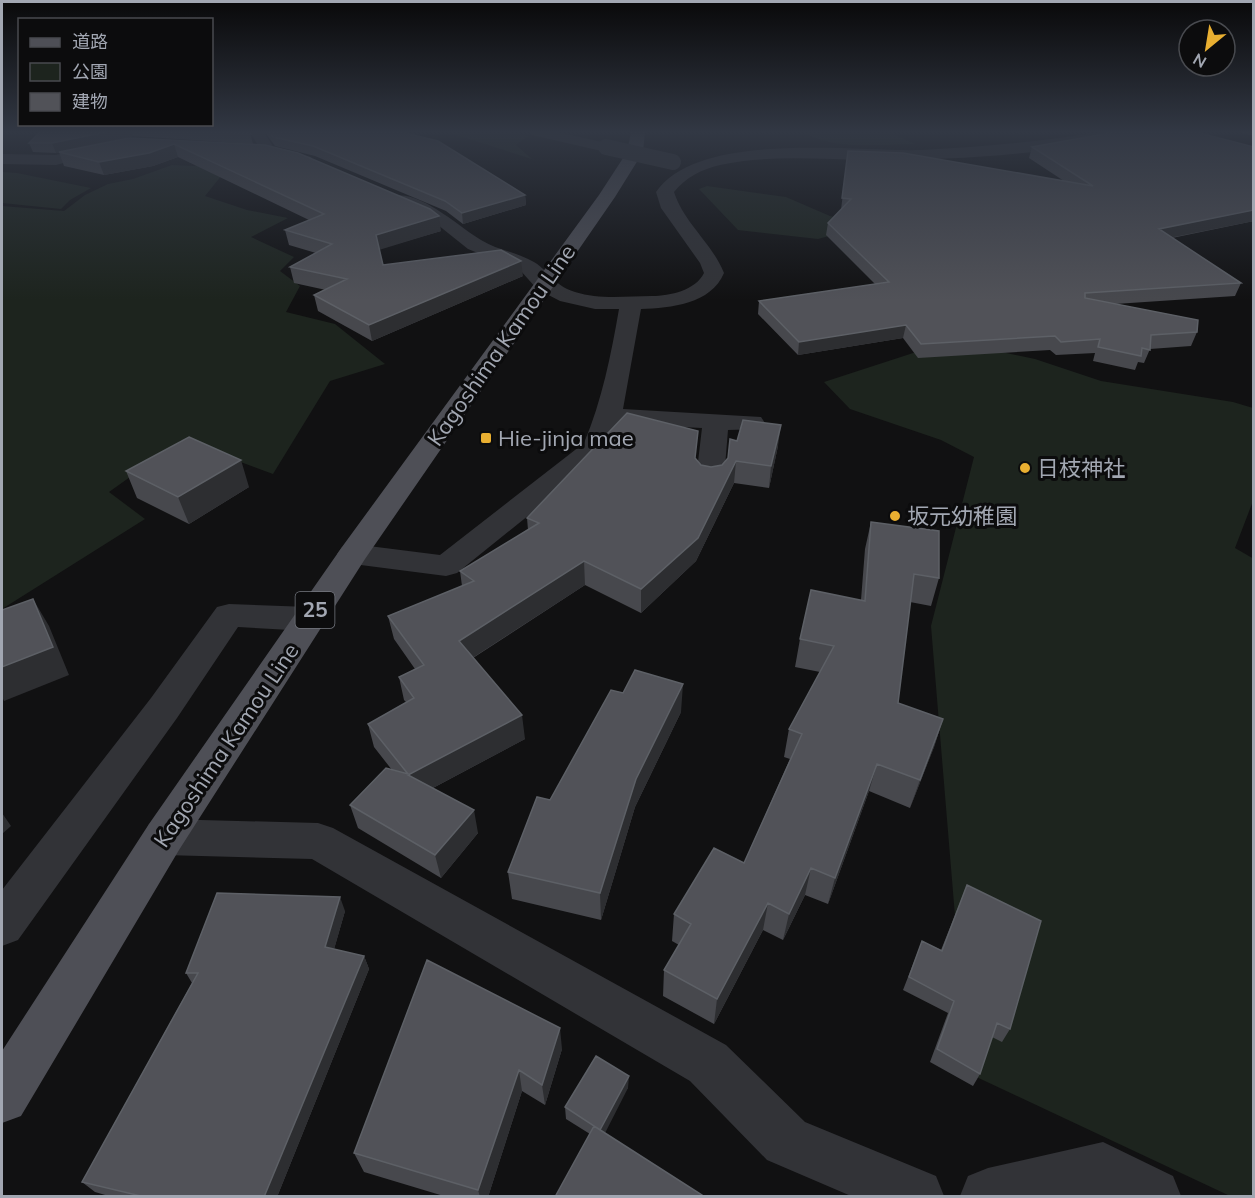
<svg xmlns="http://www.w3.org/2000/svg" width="1255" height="1198" viewBox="0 0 1255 1198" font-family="Mulish,'Noto Sans JP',sans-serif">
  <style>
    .green { fill: #1d241e }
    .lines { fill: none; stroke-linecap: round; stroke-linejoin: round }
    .street { fill: #323337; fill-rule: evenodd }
    .primary { fill: #4e4f56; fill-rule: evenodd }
    .street-bridge { stroke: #323337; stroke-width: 16 }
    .wall { fill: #47484d }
    .shaded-wall { fill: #2d2e31 }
    .building { fill: #515258; stroke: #5d6066; stroke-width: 1.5 }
    .poi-dot { fill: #e9af31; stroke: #0c0c0d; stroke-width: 2 }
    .labels { text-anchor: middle; stroke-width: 6; stroke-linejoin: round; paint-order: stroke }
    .shield { fill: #0c0c0d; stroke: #757880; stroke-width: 1.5 }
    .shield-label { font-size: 21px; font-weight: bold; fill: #a2a7b2 }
    .street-label { font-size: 22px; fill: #a2a7b2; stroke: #0c0c0d }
    .poi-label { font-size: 22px; fill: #a2a7b2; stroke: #0c0c0d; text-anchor: start }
  </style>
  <rect width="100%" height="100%" fill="#111112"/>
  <!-- green -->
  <path class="green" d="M 447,132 L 514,132 L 528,136 L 516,145 L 532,159 Z
    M 804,132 L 889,132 L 915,144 C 880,144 834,151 804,132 Z
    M 172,165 L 216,167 L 222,175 L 205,196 L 247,210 L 288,218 L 251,237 L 294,257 L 280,271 L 300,286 L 286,312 L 335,324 L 385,364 L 330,381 L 273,474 L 182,440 L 109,492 L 145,519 L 2,609 L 2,206 L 64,211 L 85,195 L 108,184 L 133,179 Z
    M 2,172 L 17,173 L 91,188 L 70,200 L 61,209 L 2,203 Z
    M 707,186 L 786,197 L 830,216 L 876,228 L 855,229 L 818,239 L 738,230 L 699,189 Z
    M 950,341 L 1035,359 L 1101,381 L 1233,402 L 1253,408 L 1253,501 L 1235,548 L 1254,559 L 1253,1196 L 1230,1196 L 968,1073 L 931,626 L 974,457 L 941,440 L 850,409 L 824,382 Z"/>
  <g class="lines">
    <!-- street -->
    <path class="street" d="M 250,132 L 264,132 L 274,148 L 311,157 L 313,160 L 305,165 L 263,154 Z
      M 530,132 L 557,132 L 611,144 L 614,147 L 606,152 L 532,135 Z
      M 1099,132 L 1130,132 L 1128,135 C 1047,155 958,160 874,160 C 823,160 770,154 720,165 C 702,169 685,178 674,192 C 684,223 712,243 724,273 C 711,304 671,308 641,309 L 623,409 L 761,417 L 765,423 L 761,429 L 728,430 L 724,479 L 720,485 L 710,487 L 700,485 L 696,479 L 702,428 L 618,424 L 606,453 L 457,573 L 446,576 L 353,564 L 342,561 L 337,554 L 342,547 L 353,544 L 440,555 L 584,443 C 602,400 611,355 619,309 L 595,309 L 560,301 L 537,289 L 520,270 L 468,249 L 433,221 L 394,204 L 391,200 L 394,196 C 420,190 460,228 481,240 C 497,250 516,252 532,261 C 548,269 552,285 575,292 C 600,300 627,296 652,296 C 670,296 696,290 704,273 L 700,263 L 661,208 L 656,192 C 699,130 853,152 922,150 C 981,147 1040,142 1099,132 Z
      M 106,142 L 114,147 L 111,150 L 56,165 L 2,164 L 2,154 L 56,155 Z
      M 229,604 L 309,607 L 321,611 L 326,619 L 321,627 L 309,631 L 238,627 L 177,718 L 18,940 L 2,946 L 2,890 L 151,698 L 217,607 Z
      M 164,819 L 318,823 L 333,828 L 726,1045 L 805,1122 L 936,1176 L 944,1196 L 851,1196 L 767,1160 L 690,1081 L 312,859 L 164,855 L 149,850 L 143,837 L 149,824 Z
      M 1103,1142 L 1173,1176 L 1181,1196 L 960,1196 L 968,1176 L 988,1168 Z"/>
    <!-- primary -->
    <path class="primary" d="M 631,132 L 645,132 L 643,152 L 615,197 L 365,559 L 179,850 L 21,1116 L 2,1123 L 2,1051 L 149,824 L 342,547 L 599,195 L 627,152 Z"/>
    <!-- street-bridge -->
    <path class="street-bridge" d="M 606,147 L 673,162"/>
  </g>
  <!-- wall -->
  <path class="wall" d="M 40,132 L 250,132 L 253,144 L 133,136 L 56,153 L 33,152 L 29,143 Z
    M 265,132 L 401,132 L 525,195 L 526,205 L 463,224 L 446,211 L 315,156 L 275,146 Z
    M 1239,132 L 1254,132 L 1254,136 Z
    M 129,138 L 265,145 L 441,231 L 379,249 L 383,265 L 523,276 L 372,341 L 318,311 L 314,295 L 326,290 L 294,283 L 290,267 L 316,253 L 289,245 L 285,230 L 309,220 L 178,157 L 153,166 L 104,175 L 64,166 L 59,152 Z
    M 1032,147 L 1254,147 L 1254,221 L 1172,238 L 1241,283 L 1235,296 L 1115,304 L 1197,332 L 1191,346 L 1150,349 L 1144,363 L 1138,362 L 1135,370 L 1093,361 L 1095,353 L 1056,355 L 1050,350 L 918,358 L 903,338 L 798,355 L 758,314 L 759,301 L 875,284 L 826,235 L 828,223 L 841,210 L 848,151 L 1064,181 L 1029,158 Z
    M 737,441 L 778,446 L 769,488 L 734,483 L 696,561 L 641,613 L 585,585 L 473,658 L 525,739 L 433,788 L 478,833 L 441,878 L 358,828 L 350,805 L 392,770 L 374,747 L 368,724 L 406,702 L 404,700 L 399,677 L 415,669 L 394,639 L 388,616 L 462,586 L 460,571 L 528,530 L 527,518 L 696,459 L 701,465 L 711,467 L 722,465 L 728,458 Z
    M 126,471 L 249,487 L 189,524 L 137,498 Z
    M 871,522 L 939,578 L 931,606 L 910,602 L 898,703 L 943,719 L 934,747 L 910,808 L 869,791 L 828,904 L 805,895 L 783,940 L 763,930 L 714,1024 L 663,996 L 664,970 L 679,945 L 672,941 L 674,914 L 744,863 L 790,759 L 784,757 L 789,729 L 820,672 L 795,667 L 800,639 L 861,600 L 865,549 Z
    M 681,712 L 635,807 L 601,920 L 512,899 L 508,872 L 550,800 Z
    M 967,885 L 1010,1029 L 1002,1042 L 992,1037 L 980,1074 L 973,1086 L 930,1062 L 948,1013 L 903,990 L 922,941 L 941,950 Z
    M 345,911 L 334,949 L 364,956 L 369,969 L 277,1197 L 112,1197 L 95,1192 L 82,1182 L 192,983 L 186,973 Z
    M 562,1049 L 545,1105 L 522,1091 L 488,1197 L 447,1197 L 364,1172 L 354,1153 Z
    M 628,1088 L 590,1134 L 566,1119 L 565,1107 Z"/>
  <!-- shaded-wall -->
  <path class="shaded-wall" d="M 106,132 L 132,132 L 133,136 L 56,153 L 52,143 Z
    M 174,144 L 178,157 L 153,166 L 104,175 L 99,162 Z
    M 525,195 L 526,205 L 463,224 L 462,213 Z
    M 1254,210 L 1254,221 L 1154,241 L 1159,229 Z
    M 439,216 L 441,231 L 379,250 L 376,235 Z
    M 521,261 L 523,276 L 372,341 L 369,325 Z
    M 906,325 L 903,338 L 798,355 L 799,342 Z
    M 781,425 L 778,446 L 769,488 L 771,466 Z
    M 241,460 L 249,487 L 189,524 L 178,497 Z
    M 736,461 L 734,483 L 696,561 L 641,613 L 641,589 Z
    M 584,561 L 585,585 L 463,664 L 459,641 Z
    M 33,599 L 49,626 L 69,675 L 4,701 L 2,697 L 2,667 Z
    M 683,684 L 681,712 L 635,807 L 601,920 L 600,893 L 636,779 Z
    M 522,715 L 525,739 L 414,798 L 408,775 Z
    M 943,719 L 934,747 L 910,808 L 920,780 Z
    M 877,764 L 869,791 L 828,904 L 835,878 Z
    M 474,810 L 478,833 L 441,878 L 435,855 Z
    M 2,813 L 11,826 L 2,834 Z
    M 811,868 L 805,895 L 783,940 L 789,914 Z
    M 340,897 L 345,911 L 331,960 L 325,947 Z
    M 768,903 L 763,930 L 714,1024 L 717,999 Z
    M 364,956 L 369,969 L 277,1197 L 264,1197 Z
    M 560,1028 L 562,1049 L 545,1105 L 542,1085 Z
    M 519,1070 L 522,1091 L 488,1197 L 480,1197 L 478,1190 Z
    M 629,1076 L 628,1088 L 601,1141 L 600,1130 Z"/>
  <!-- building -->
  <path class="building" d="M 40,132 L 106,132 L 52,143 L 29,143 Z
    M 212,132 L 250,132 L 251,134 Z
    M 270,132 L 401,132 L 438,141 L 525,195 L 462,213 L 445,201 L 313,146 L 273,137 Z
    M 1115,132 L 1196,132 L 1254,147 L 1254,210 L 1159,229 L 1241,283 L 1085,293 L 1085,298 L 1198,320 L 1197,332 L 1151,335 L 1150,350 L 1142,348 L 1141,356 L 1098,347 L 1100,339 L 1061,342 L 1055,336 L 921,344 L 906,325 L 799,342 L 759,301 L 889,282 L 828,223 L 851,199 L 842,198 L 848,151 L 903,153 L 1093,186 L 1032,147 Z
    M 129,138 L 265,145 L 298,153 L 430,209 L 439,216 L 376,235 L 383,265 L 501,250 L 521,261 L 369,325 L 314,295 L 347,279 L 290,267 L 332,244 L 285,230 L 324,214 L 174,144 L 149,153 L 99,162 L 59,152 Z
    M 627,413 L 698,431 L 695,458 L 701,465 L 711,467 L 722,465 L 728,458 L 730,439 L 737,441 L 743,420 L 781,425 L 771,466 L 736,461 L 698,538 L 641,589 L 584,561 L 459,641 L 522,715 L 408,775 L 474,810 L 435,855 L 350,805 L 386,768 L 408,774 L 368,724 L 414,698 L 399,677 L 424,665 L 388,616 L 474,581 L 460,571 L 539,523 L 527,518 Z
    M 189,437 L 241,460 L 178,497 L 126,471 Z
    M 871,522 L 939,531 L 939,578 L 914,574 L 898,703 L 943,719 L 920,780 L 877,764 L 835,878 L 811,868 L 789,914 L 768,903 L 717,999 L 664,970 L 691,924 L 674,914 L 714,848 L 744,863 L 802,734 L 789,729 L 834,646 L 800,639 L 811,590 L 865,601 Z
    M 33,599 L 53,647 L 2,667 L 2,610 Z
    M 635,670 L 683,684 L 636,779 L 600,893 L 508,872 L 537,797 L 550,800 L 611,690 L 623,693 Z
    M 967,885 L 1041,921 L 1010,1029 L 997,1023 L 980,1074 L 937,1049 L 954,1001 L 909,977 L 922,941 L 942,951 Z
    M 217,893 L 340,897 L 325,947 L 364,956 L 264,1197 L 145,1197 L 82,1182 L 198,973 L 186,973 Z
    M 427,960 L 560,1028 L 542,1085 L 519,1070 L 478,1190 L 354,1153 Z
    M 596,1056 L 629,1076 L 600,1130 L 565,1107 Z
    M 594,1126 L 702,1195 L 701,1197 L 555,1197 Z"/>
  <!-- sky -->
  <linearGradient id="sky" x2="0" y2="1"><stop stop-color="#09090a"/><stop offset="0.44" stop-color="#323844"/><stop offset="1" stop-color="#323844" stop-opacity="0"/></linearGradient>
  <rect width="1255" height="300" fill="url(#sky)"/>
  <!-- markers -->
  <g class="poi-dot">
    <rect x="480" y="432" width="12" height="12" rx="3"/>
    <circle cx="1025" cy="468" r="6"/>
    <circle cx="895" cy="516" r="6"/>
  </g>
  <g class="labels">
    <!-- shield labels -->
    <rect class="shield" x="295.5" y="592" width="39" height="36" rx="4.5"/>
    <g class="shield-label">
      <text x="315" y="617">25</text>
    </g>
    <!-- street labels -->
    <g class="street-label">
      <text transform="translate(501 345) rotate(-55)" y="8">Kagoshima Kamou Line</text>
      <text transform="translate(226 745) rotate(-56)" y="8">Kagoshima Kamou Line</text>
    </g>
    <!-- poi labels -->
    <g class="poi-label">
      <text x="498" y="446">Hie-jinja mae</text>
      <text x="1037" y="476">日枝神社</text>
      <text x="907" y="524">坂元幼稚園</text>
    </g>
  </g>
  <!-- border -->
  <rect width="1255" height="1198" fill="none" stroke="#a2a7b2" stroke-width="6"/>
  <!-- legend -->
  <rect x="18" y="18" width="195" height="108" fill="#0c0c0d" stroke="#484a4f" stroke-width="1.5"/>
  <rect x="30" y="38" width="30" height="9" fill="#4e4f56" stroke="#484a4f" stroke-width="1.5"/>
  <text x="72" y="48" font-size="18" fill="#a2a7b2">道路</text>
  <rect x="30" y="63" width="30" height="18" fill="#1d241e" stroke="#484a4f" stroke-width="1.5"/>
  <text x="72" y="78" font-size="18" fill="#a2a7b2">公園</text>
  <rect x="30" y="93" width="30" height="18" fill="#515258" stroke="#484a4f" stroke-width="1.5"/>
  <text x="72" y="108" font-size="18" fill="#a2a7b2">建物</text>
  <!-- north arrow -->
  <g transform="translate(1207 48) rotate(210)"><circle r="28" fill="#0c0c0d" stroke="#484a4f" stroke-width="1.5"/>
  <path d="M0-4.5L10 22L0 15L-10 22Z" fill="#e9af31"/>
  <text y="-9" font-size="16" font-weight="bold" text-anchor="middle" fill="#a2a7b2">N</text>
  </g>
</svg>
